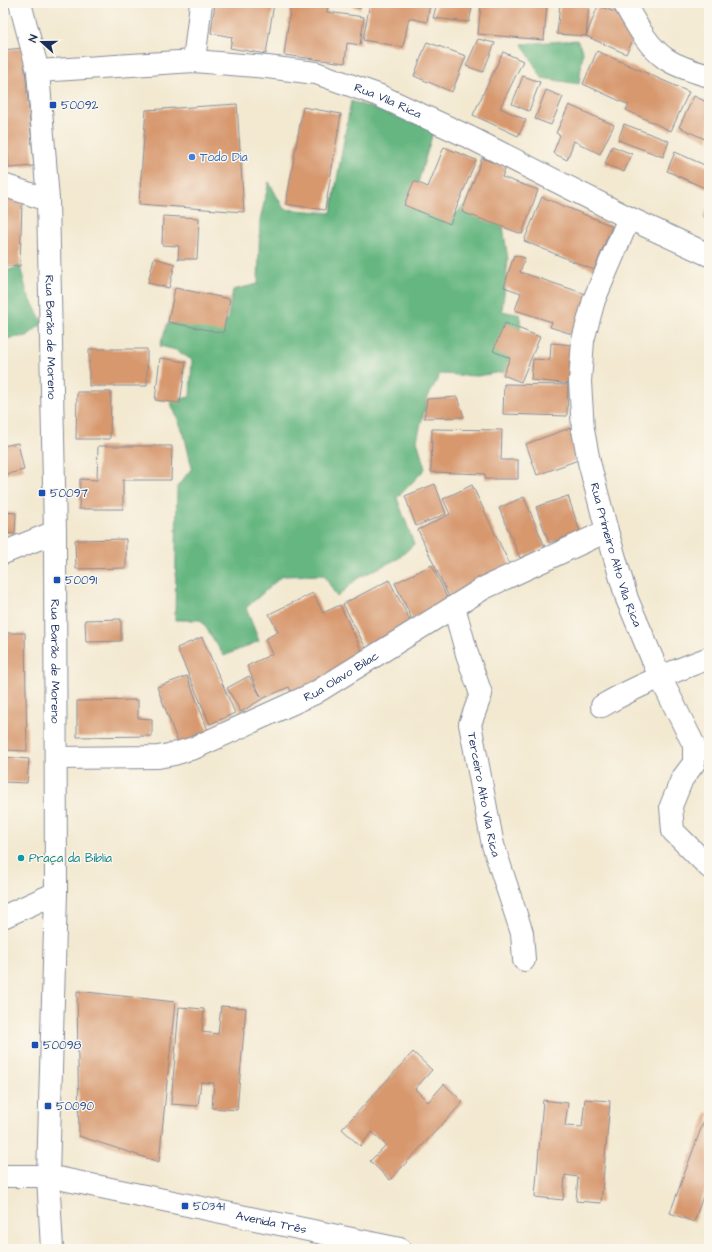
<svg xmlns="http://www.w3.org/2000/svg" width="712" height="1252" viewBox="0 0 712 1252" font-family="'Architects Daughter',sans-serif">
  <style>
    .forest { fill: #65b680; stroke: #40726f }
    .building { fill: #d7986e }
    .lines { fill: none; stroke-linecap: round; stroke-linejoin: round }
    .minor-casing { stroke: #878c98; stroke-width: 24 }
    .minor { stroke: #fff; stroke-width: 22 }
    .transit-dot { fill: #1a4fb4; stroke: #fbf7ec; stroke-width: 1.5 }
    .shop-dot { fill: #3f7fe0; stroke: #fbf7ec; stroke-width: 1.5 }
    .culture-dot { fill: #0f9aa8; stroke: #fbf7ec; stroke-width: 1.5 }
    .labels { text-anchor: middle; stroke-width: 3; stroke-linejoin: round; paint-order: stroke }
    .street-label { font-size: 12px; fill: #1b2f5e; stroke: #fbf7ec }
    .transit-label { font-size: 12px; fill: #164399; stroke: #fbf7ec; text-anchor: start }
    .shop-label { font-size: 12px; fill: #366cbe; stroke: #fbf7ec; text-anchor: start }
    .culture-label { font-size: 12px; fill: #0d838f; stroke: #fbf7ec; text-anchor: start }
  </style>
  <rect width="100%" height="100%" fill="#fbf7ec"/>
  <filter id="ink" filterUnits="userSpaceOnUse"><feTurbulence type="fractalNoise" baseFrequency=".025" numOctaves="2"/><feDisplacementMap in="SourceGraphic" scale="8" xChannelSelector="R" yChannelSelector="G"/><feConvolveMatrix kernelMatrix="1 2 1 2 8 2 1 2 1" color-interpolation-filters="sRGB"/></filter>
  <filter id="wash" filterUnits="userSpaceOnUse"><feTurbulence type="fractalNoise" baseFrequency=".012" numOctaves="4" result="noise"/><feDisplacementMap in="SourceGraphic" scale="16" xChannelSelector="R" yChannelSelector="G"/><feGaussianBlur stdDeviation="0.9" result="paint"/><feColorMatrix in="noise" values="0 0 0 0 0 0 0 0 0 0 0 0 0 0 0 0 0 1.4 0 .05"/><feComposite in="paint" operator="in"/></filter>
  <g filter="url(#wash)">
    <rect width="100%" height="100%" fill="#f3e9d1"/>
    <!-- forest -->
    <path class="forest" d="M 577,40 L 583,52 L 579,84 L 542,78 L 522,44 Z
      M 351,101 L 434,129 L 412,203 L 450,220 L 467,202 L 503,226 L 508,260 L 502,311 L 520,315 L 521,369 L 477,376 L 440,374 L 427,399 L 417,440 L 425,469 L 397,498 L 414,544 L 399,558 L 358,578 L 337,597 L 324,575 L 282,576 L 246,608 L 259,641 L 224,656 L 201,620 L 175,620 L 177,487 L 192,468 L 184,434 L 170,401 L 190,397 L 192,360 L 176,350 L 160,346 L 167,324 L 227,322 L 233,290 L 258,284 L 260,220 L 269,182 L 284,209 L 331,213 Z
      M 20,266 L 27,293 L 43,323 L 27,336 L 3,339 L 3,272 Z"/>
    <g id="blocks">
      <!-- building -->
      <path class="building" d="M 215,3 L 274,3 L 266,54 L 230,48 L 232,37 L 211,33 Z
        M 291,3 L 328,3 L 327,12 L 364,17 L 360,45 L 347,43 L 345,63 L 284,55 Z
        M 341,3 L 362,3 L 360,9 Z
        M 370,3 L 430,3 L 427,22 L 409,18 L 403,47 L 363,40 Z
        M 437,3 L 473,3 L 469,22 L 433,18 Z
        M 481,3 L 547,3 L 544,40 L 478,34 Z
        M 560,3 L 589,3 L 586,36 L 557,34 Z
        M 598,6 L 621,14 L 636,34 L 626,54 L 586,36 Z
        M 478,39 L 495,43 L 483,72 L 466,66 Z
        M 427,42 L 466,56 L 452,92 L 414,76 Z
        M 23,48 L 34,166 L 9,168 L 3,106 L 3,50 Z
        M 597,51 L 689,92 L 671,131 L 626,110 L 629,105 L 583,84 Z
        M 503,52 L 523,61 L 500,108 L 526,120 L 518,136 L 473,115 Z
        M 523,76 L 540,82 L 529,111 L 512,104 Z
        M 546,90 L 563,97 L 551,125 L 535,119 Z
        M 694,96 L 709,103 L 709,141 L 679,127 Z
        M 237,104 L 244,212 L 139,204 L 146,110 Z
        M 569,105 L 614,125 L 600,154 L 574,141 L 567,160 L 553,153 L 560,135 L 556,133 Z
        M 303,107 L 341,114 L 325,210 L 286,204 Z
        M 624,124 L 669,141 L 663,157 L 618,140 Z
        M 612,146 L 632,154 L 624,172 L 605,164 Z
        M 444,147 L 476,160 L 450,224 L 404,205 L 414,181 L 428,187 Z
        M 675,152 L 709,167 L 709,184 L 707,189 L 667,171 Z
        M 482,158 L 506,167 L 502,177 L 538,190 L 522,234 L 462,212 Z
        M 3,196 L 22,202 L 20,266 L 3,266 Z
        M 542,197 L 612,226 L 594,270 L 524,241 Z
        M 709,205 L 709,220 L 703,217 Z
        M 163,216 L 199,218 L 197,259 L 178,259 L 179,246 L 162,245 Z
        M 514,255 L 525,258 L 520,272 L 589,295 L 575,335 L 550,327 L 552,322 L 515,310 L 521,293 L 504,287 Z
        M 154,258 L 175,264 L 169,288 L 148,283 Z
        M 175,288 L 230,299 L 223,333 L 168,322 Z
        M 505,323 L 540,337 L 521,382 L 503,375 L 510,358 L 493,351 Z
        M 551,343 L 574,345 L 571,384 L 531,380 L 533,359 L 550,360 Z
        M 89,349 L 147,349 L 147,386 L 89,386 Z
        M 160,358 L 186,362 L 180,403 L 155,400 Z
        M 504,384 L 568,385 L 567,416 L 503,414 Z
        M 77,392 L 111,392 L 110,439 L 76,439 Z
        M 457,397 L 464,417 L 424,418 L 427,399 Z
        M 570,428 L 581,459 L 537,475 L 526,444 Z
        M 432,429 L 502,430 L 501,460 L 518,460 L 518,479 L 485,479 L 485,474 L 431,472 Z
        M 18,443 L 24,470 L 3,475 L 3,446 Z
        M 98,446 L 172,446 L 171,480 L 123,480 L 123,509 L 79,509 L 80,479 L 97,480 Z
        M 435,484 L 446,514 L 416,526 L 405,496 Z
        M 472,485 L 511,567 L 449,597 L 418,530 L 450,514 L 443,499 Z
        M 568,496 L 580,532 L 549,543 L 536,507 Z
        M 524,497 L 545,547 L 520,558 L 499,508 Z
        M 3,512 L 16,513 L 15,534 L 3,533 Z
        M 126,539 L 126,568 L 76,569 L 75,540 Z
        M 432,565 L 449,602 L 412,619 L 395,583 Z
        M 389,580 L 413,626 L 367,650 L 343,604 Z
        M 313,593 L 323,613 L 340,605 L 366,660 L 293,696 L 289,687 L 262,699 L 241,712 L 227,688 L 249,676 L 261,697 L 247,666 L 272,654 L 265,639 L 278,632 L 269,614 Z
        M 121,619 L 121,641 L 86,642 L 85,620 Z
        M 3,633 L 25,633 L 27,751 L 3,750 Z
        M 202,637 L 235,713 L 210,724 L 177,648 Z
        M 187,676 L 209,733 L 179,745 L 157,687 Z
        M 138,700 L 138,718 L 152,719 L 152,736 L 77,737 L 77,701 Z
        M 3,757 L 29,759 L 27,783 L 3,782 Z
        M 77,991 L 175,1002 L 159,1162 L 79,1136 Z
        M 221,1006 L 246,1008 L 237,1110 L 212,1108 L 214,1083 L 201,1082 L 198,1106 L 171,1104 L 179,1007 L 204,1009 L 202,1032 L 218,1034 Z
        M 413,1052 L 432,1070 L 415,1089 L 428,1102 L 444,1084 L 463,1102 L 390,1180 L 370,1161 L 386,1145 L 372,1132 L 360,1146 L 342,1129 Z
        M 585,1099 L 610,1101 L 601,1203 L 576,1201 L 578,1177 L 565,1175 L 563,1200 L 535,1197 L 543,1100 L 568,1103 L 565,1126 L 582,1127 Z
        M 707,1112 L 709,1113 L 709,1186 L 707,1185 L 694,1222 L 670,1213 Z"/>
    </g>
  </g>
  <g filter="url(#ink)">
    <use href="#blocks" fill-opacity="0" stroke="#878c98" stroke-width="1"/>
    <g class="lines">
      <!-- minor casing -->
      <g class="minor-casing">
        <g id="minor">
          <path id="s1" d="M 20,3 L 38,71 L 48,200 L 55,532 L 56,893 L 48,1176 L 52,1249"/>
          <path d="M 624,3 C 635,22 647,46 666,59 C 678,67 695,72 709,76"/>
          <path d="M 194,61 L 201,3"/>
          <path id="s2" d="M 38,71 L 194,61 L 267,67 L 316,73 L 378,95 L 471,138 L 629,218 L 709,255"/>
          <path d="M 3,185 L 48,200"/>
          <path id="s3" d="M 629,218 L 594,300 L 583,340 L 580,382 L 583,430 L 589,462 L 607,531 L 627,599 L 660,677 L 694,745 L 694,763 L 682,779 L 671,806 L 673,831 L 709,867"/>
          <path d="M 3,553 L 55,532"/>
          <path id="s4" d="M 454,607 L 467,654 L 481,694 L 470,724 L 493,845 L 522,933 L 524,960"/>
          <path d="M 602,706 C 636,686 672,672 709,658"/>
          <path id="s5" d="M 56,758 L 158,757 L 174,754 L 194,748 L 315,693 L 484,588 L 607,531"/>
          <path d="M 3,917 L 56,893"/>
          <path id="s6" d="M 3,1176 L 48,1176 L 400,1249"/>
        </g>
      </g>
      <!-- minor -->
      <use href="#minor" class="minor"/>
    </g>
  </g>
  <!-- markers -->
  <g class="transit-dot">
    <rect x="49" y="101" width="8" height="8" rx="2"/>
    <rect x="38" y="489" width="8" height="8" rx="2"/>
    <rect x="53" y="576" width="8" height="8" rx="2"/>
    <rect x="31" y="1041" width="8" height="8" rx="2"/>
    <rect x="44" y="1102" width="8" height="8" rx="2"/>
    <rect x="181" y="1202" width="8" height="8" rx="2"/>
  </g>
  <circle class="shop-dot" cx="192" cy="157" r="4"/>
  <circle class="culture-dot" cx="21" cy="858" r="4"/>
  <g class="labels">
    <!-- street labels -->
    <g class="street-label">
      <text dy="4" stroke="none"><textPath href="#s2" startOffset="356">Rua Vila Rica</textPath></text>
      <text dy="4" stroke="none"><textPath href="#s1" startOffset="337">Rua Barão de Moreno</textPath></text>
      <text dy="4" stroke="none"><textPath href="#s3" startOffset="350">Rua Primeiro Alto Vila Rica</textPath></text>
      <text dy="4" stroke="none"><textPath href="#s1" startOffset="661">Rua Barão de Moreno</textPath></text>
      <text dy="4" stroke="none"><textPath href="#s5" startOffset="303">Rua Olavo Bilac</textPath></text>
      <text dy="4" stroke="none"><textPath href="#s4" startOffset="195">Terceiro Alto Vila Rica</textPath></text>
      <text dy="4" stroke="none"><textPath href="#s6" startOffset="273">Avenida Três</textPath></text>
    </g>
    <!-- transit labels -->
    <g class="transit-label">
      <text x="61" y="109">50092</text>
      <text x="50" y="497">50097</text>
      <text x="65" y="584">50091</text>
      <text x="43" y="1049">50098</text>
      <text x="56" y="1110">50090</text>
      <text x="193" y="1210">50341</text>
    </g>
    <!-- shop labels -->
    <g class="shop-label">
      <text x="200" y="161">Todo Dia</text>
    </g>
    <!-- culture labels -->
    <g class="culture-label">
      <text x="29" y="862">Praça da Bíblia</text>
    </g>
  </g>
  <!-- margin -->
  <rect width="712" height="1252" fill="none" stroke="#fbf7ec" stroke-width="16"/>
  <!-- north arrow -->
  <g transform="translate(42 42) rotate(291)" stroke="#fbf7ec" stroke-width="3" paint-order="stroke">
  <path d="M0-3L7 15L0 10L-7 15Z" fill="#1b2f5e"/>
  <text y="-6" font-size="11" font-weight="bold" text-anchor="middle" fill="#1b2f5e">N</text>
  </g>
</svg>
